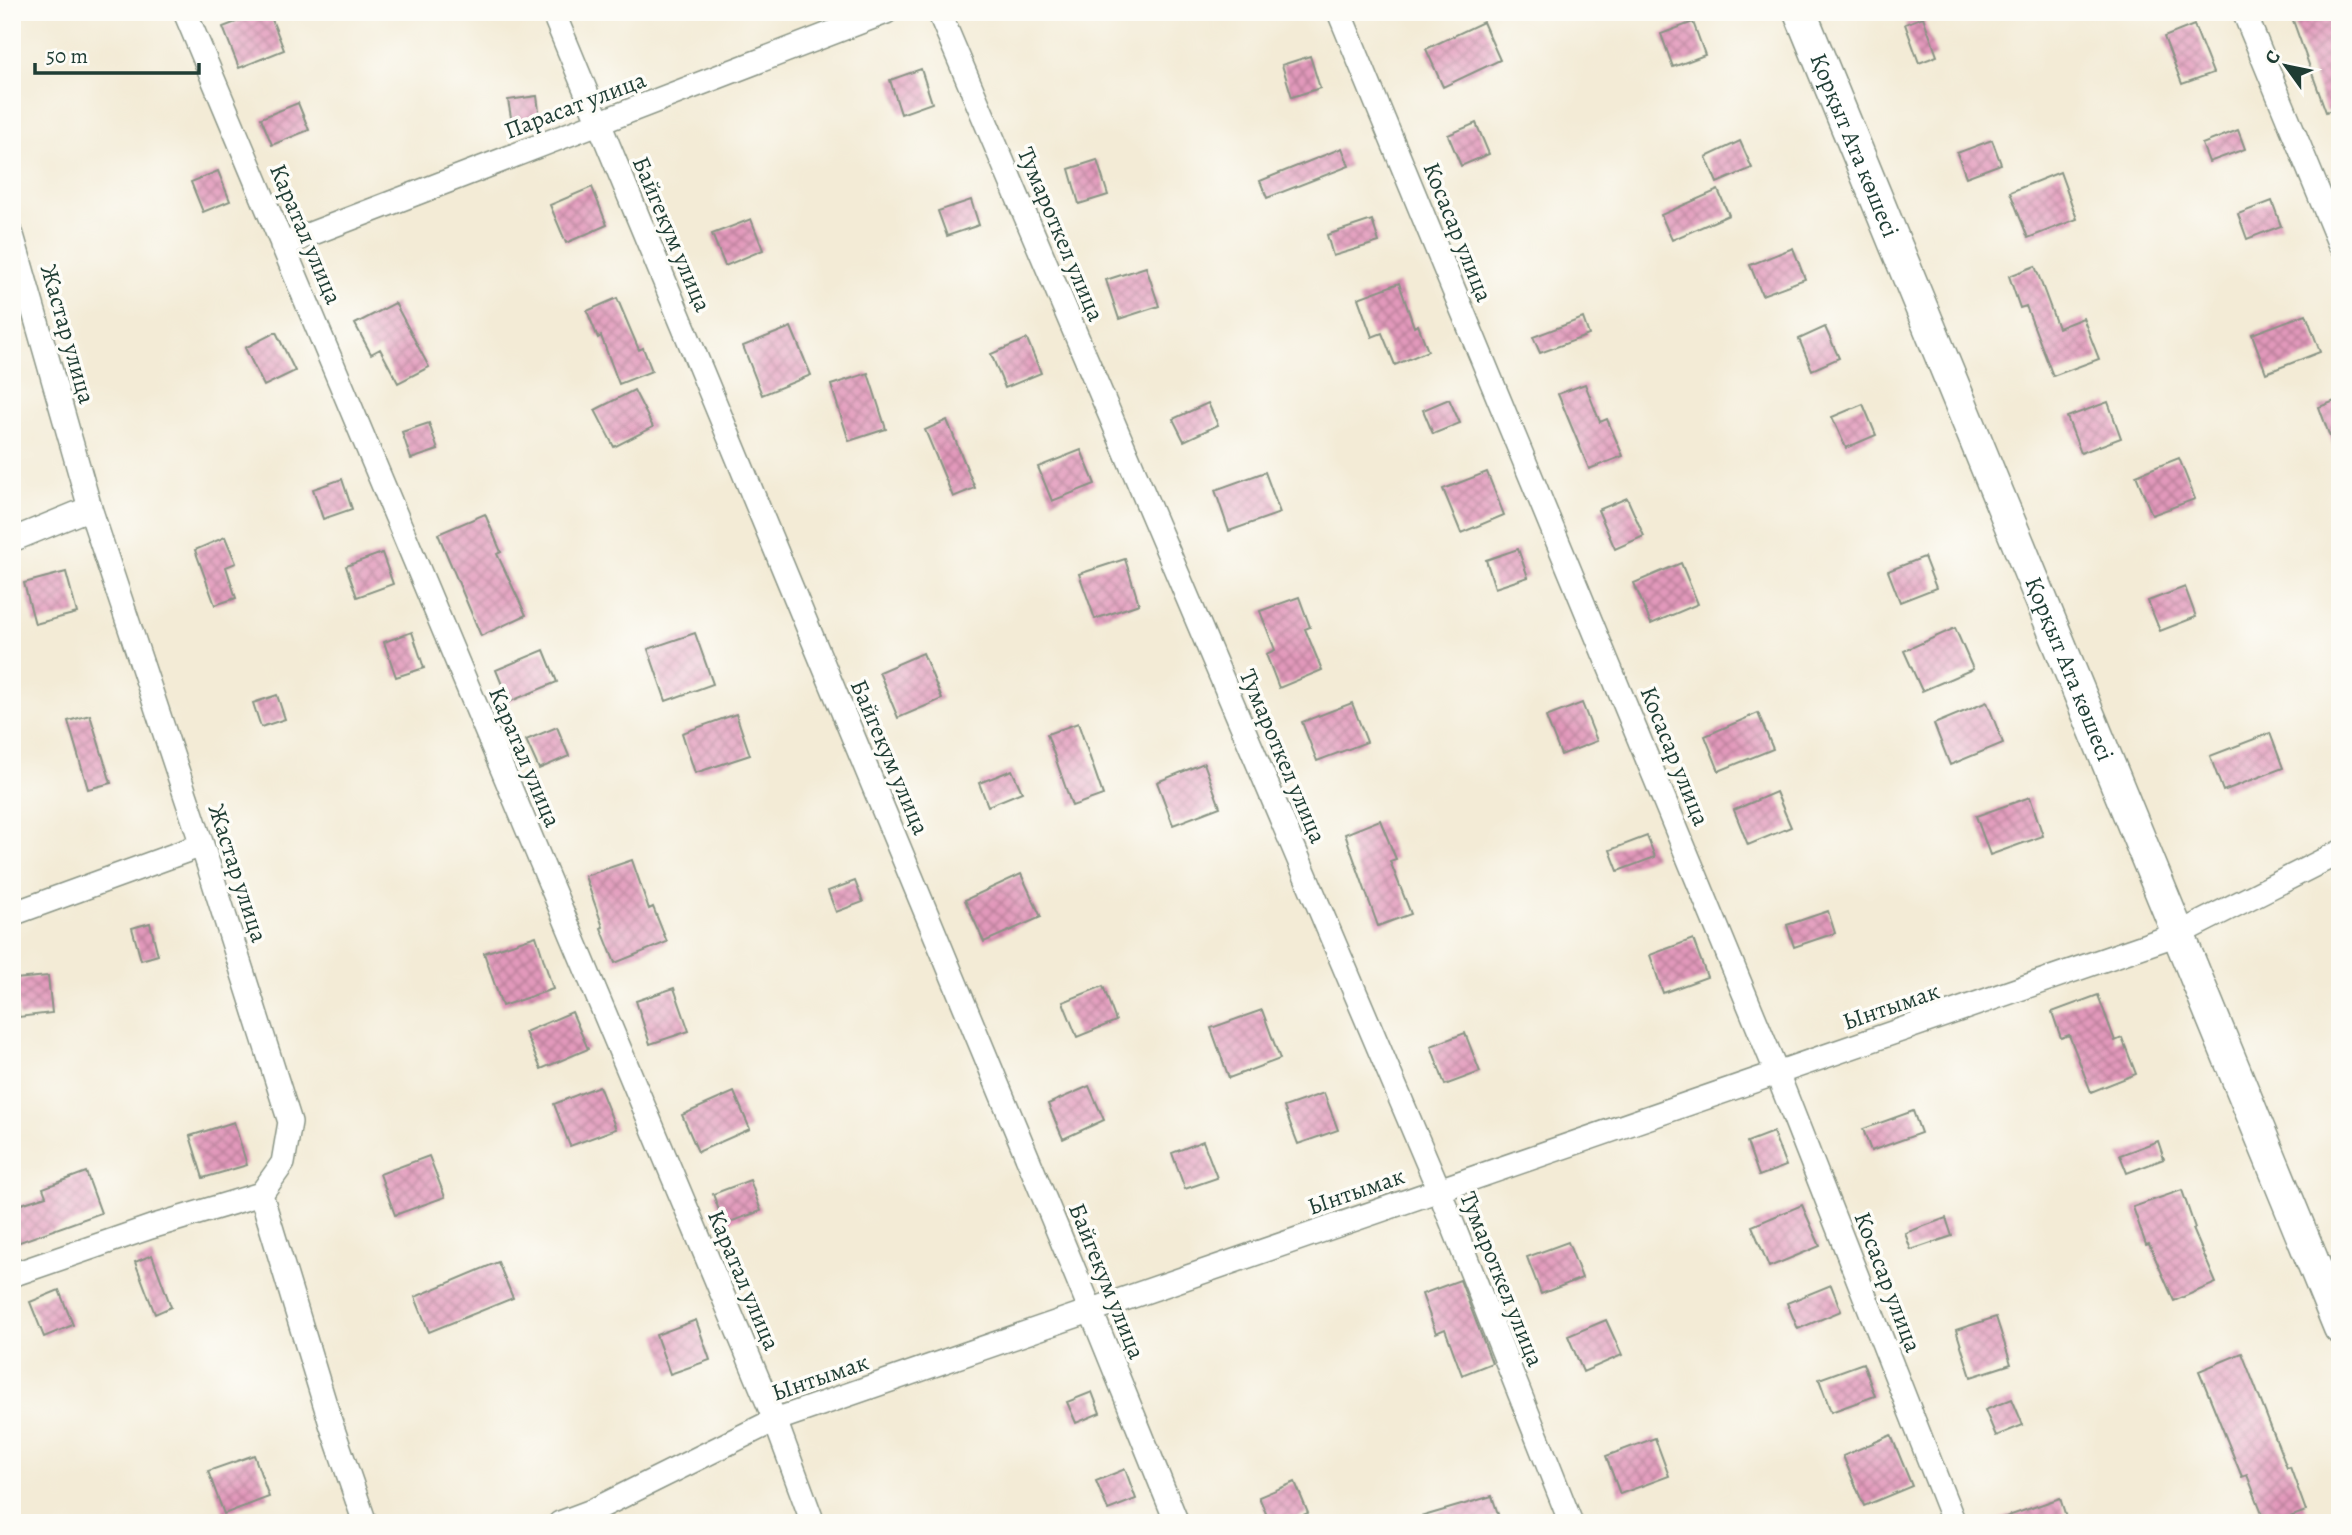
<svg xmlns="http://www.w3.org/2000/svg" width="2352" height="1535" viewBox="0 0 2352 1535" font-family="Alegreya,serif">
  <style>
    .building { fill: url(#building-cross-hatch) }
    .lines { fill: none; stroke-linecap: round; stroke-linejoin: round }
    .minor-casing { stroke: #899485; stroke-width: 26 }
    .secondary-casing { stroke: #899485; stroke-width: 35 }
    .minor { stroke: #fff; stroke-width: 23 }
    .secondary { stroke: #fff; stroke-width: 32 }
    .labels { text-anchor: middle; stroke-width: 7; stroke-linejoin: round; paint-order: stroke }
    .street-label { font-size: 24px; fill: #1f3d34; stroke: #fdfcf7 }
  </style>
  <defs>
    <pattern id="building-cross-hatch" width="8" height="8" patternUnits="userSpaceOnUse" patternTransform="scale(1.75)"><rect width="8" height="8" fill="#e299bb"/><path d="M0 0l8 8M0 8l8-8" fill="none" stroke="#b77e99"/></pattern>
  </defs>
  <rect width="100%" height="100%" fill="#fdfcf7"/>
  <filter id="ink" filterUnits="userSpaceOnUse"><feTurbulence type="fractalNoise" baseFrequency=".0143" numOctaves="2"/><feDisplacementMap in="SourceGraphic" scale="14" xChannelSelector="R" yChannelSelector="G"/><feConvolveMatrix kernelMatrix="1 2 1 2 8 2 1 2 1" color-interpolation-filters="sRGB"/></filter>
  <filter id="wash" filterUnits="userSpaceOnUse"><feTurbulence type="fractalNoise" baseFrequency=".00686" numOctaves="4" result="noise"/><feDisplacementMap in="SourceGraphic" scale="28" xChannelSelector="R" yChannelSelector="G"/><feGaussianBlur stdDeviation="1.57" result="paint"/><feColorMatrix in="noise" values="0 0 0 0 0 0 0 0 0 0 0 0 0 0 0 0 0 1.4 0 .05"/><feComposite in="paint" operator="in"/></filter>
  <g filter="url(#wash)">
    <rect width="100%" height="100%" fill="#f3ebd6"/>
    <g id="blocks">
      <!-- building -->
      <path class="building" d="M 262,12 L 269,12 L 284,50 L 239,68 L 223,27 Z
        M 2290,12 L 2340,12 L 2340,107 L 2326,112 Z
        M 1923,17 L 1937,56 L 1919,63 L 1905,24 Z
        M 1483,22 L 1500,60 L 1443,87 L 1426,49 Z
        M 1693,22 L 1705,55 L 1673,67 L 1661,34 Z
        M 2194,25 L 2213,73 L 2182,84 L 2164,37 Z
        M 1310,56 L 1320,88 L 1292,97 L 1282,65 Z
        M 921,69 L 932,103 L 901,114 L 890,80 Z
        M 537,96 L 540,119 L 512,123 L 508,100 Z
        M 298,103 L 309,130 L 272,145 L 261,118 Z
        M 1476,123 L 1489,154 L 1461,166 L 1448,135 Z
        M 2238,130 L 2245,149 L 2209,162 L 2202,144 Z
        M 1992,140 L 2001,164 L 1966,177 L 1957,153 Z
        M 1740,141 L 1752,168 L 1717,183 L 1706,157 Z
        M 1342,148 L 1349,166 L 1267,198 L 1260,181 Z
        M 1097,160 L 1108,195 L 1079,204 L 1069,169 Z
        M 218,171 L 230,201 L 203,212 L 191,182 Z
        M 2060,172 L 2077,219 L 2028,238 L 2010,192 Z
        M 592,187 L 607,225 L 566,243 L 550,205 Z
        M 1718,190 L 1729,215 L 1672,240 L 1661,215 Z
        M 971,200 L 979,225 L 947,236 L 938,211 Z
        M 2272,201 L 2281,226 L 2247,239 L 2238,214 Z
        M 751,219 L 763,250 L 725,266 L 712,234 Z
        M 1372,220 L 1379,242 L 1333,256 L 1327,235 Z
        M 1793,248 L 1805,279 L 1762,295 L 1750,265 Z
        M 2035,266 L 2058,328 L 2083,318 L 2099,359 L 2053,376 L 2026,306 L 2020,308 L 2009,276 Z
        M 1146,267 L 1159,306 L 1119,319 L 1106,280 Z
        M 1399,283 L 1414,327 L 1418,325 L 1428,351 L 1395,365 L 1382,333 L 1372,337 L 1358,298 Z
        M 617,298 L 639,350 L 643,348 L 652,371 L 619,384 L 601,336 L 598,338 L 587,311 Z
        M 395,303 L 429,367 L 398,383 L 380,349 L 371,354 L 355,324 Z
        M 2306,314 L 2320,352 L 2266,373 L 2252,334 Z
        M 1583,318 L 1589,335 L 1540,353 L 1533,337 Z
        M 791,327 L 811,375 L 762,395 L 743,346 Z
        M 1825,327 L 1839,358 L 1812,370 L 1799,339 Z
        M 276,332 L 295,371 L 264,386 L 245,348 Z
        M 1027,339 L 1041,373 L 1005,388 L 991,354 Z
        M 868,373 L 886,429 L 849,441 L 831,385 Z
        M 1585,384 L 1600,422 L 1607,419 L 1623,456 L 1589,469 L 1558,394 Z
        M 634,390 L 653,427 L 614,447 L 595,410 Z
        M 1449,399 L 1460,423 L 1433,434 L 1423,410 Z
        M 2340,399 L 2340,459 L 2338,459 L 2319,407 Z
        M 2108,402 L 2121,438 L 2081,453 L 2067,417 Z
        M 1208,403 L 1218,425 L 1184,441 L 1173,419 Z
        M 1863,404 L 1876,435 L 1846,448 L 1832,417 Z
        M 947,420 L 975,488 L 953,497 L 925,430 Z
        M 429,423 L 438,450 L 411,459 L 402,432 Z
        M 1081,450 L 1095,484 L 1052,501 L 1038,467 Z
        M 2179,458 L 2195,499 L 2152,515 L 2136,475 Z
        M 1265,472 L 1280,513 L 1229,531 L 1215,490 Z
        M 1487,472 L 1504,515 L 1461,533 L 1443,489 Z
        M 342,479 L 352,509 L 323,519 L 313,489 Z
        M 1627,498 L 1644,536 L 1615,549 L 1598,510 Z
        M 485,514 L 501,552 L 497,554 L 526,615 L 481,636 L 438,534 Z
        M 225,537 L 236,563 L 226,567 L 236,598 L 215,605 L 195,550 Z
        M 1518,549 L 1528,577 L 1495,588 L 1486,560 Z
        M 382,553 L 393,584 L 357,597 L 346,566 Z
        M 1924,557 L 1936,588 L 1900,602 L 1888,571 Z
        M 1125,559 L 1139,604 L 1095,619 L 1079,574 Z
        M 1681,563 L 1698,604 L 1651,624 L 1634,583 Z
        M 66,572 L 77,613 L 35,624 L 24,583 Z
        M 2185,587 L 2196,617 L 2160,631 L 2148,601 Z
        M 1299,597 L 1310,627 L 1305,629 L 1322,670 L 1279,688 L 1266,654 L 1275,650 L 1260,611 Z
        M 1955,628 L 1973,669 L 1922,691 L 1904,651 Z
        M 412,632 L 424,668 L 396,677 L 384,642 Z
        M 695,633 L 713,684 L 666,701 L 648,649 Z
        M 544,650 L 557,682 L 509,702 L 496,670 Z
        M 923,653 L 942,699 L 898,718 L 879,672 Z
        M 277,695 L 285,719 L 261,727 L 253,703 Z
        M 1987,702 L 2003,743 L 1950,765 L 1934,724 Z
        M 1352,703 L 1367,742 L 1317,761 L 1302,722 Z
        M 1582,703 L 1597,741 L 1561,755 L 1546,717 Z
        M 1758,713 L 1773,749 L 1719,771 L 1705,736 Z
        M 736,714 L 750,755 L 695,773 L 682,733 Z
        M 90,715 L 111,783 L 88,789 L 68,721 Z
        M 1078,723 L 1103,795 L 1072,806 L 1047,734 Z
        M 557,727 L 569,756 L 539,769 L 526,740 Z
        M 2270,733 L 2283,768 L 2223,791 L 2210,756 Z
        M 1204,763 L 1220,807 L 1173,825 L 1157,782 Z
        M 1012,770 L 1022,792 L 988,806 L 979,783 Z
        M 1776,792 L 1791,827 L 1748,845 L 1734,810 Z
        M 2030,797 L 2043,836 L 1990,855 L 1976,816 Z
        M 1380,820 L 1396,859 L 1390,861 L 1411,914 L 1378,926 L 1345,834 Z
        M 1647,836 L 1655,857 L 1618,871 L 1610,850 Z
        M 632,860 L 649,909 L 653,907 L 667,942 L 615,963 L 601,928 L 603,927 L 585,876 Z
        M 1021,874 L 1041,917 L 984,942 L 965,900 Z
        M 855,881 L 863,902 L 836,912 L 828,891 Z
        M 1828,911 L 1835,933 L 1794,947 L 1787,925 Z
        M 150,923 L 158,955 L 141,960 L 132,928 Z
        M 536,936 L 553,989 L 502,1006 L 484,953 Z
        M 1693,939 L 1707,977 L 1663,993 L 1650,955 Z
        M 48,976 L 52,1013 L 19,1017 L 15,979 Z
        M 1103,986 L 1116,1021 L 1077,1037 L 1063,1002 Z
        M 674,988 L 689,1031 L 650,1044 L 636,1001 Z
        M 2098,995 L 2115,1041 L 2122,1038 L 2136,1074 L 2091,1092 L 2069,1035 L 2061,1038 L 2052,1012 Z
        M 1262,1010 L 1280,1059 L 1229,1078 L 1211,1028 Z
        M 572,1012 L 588,1049 L 541,1069 L 525,1032 Z
        M 1465,1033 L 1480,1072 L 1445,1085 L 1431,1046 Z
        M 599,1086 L 616,1129 L 570,1146 L 554,1104 Z
        M 1089,1086 L 1104,1120 L 1063,1139 L 1048,1104 Z
        M 734,1092 L 750,1129 L 698,1152 L 682,1115 Z
        M 1324,1093 L 1338,1130 L 1298,1144 L 1284,1107 Z
        M 1913,1111 L 1921,1133 L 1871,1151 L 1863,1129 Z
        M 234,1122 L 247,1165 L 203,1178 L 190,1136 Z
        M 1773,1132 L 1786,1166 L 1759,1176 L 1747,1142 Z
        M 1203,1141 L 1217,1178 L 1185,1189 L 1172,1153 Z
        M 2158,1141 L 2164,1159 L 2127,1173 L 2120,1155 Z
        M 429,1156 L 445,1197 L 395,1215 L 380,1174 Z
        M 86,1172 L 101,1213 L 17,1243 L 12,1227 L 12,1207 L 46,1196 L 43,1188 Z
        M 750,1180 L 761,1211 L 724,1224 L 713,1194 Z
        M 2182,1190 L 2195,1228 L 2193,1229 L 2216,1283 L 2174,1301 L 2149,1244 L 2146,1245 L 2133,1207 Z
        M 1802,1205 L 1820,1246 L 1769,1267 L 1752,1226 Z
        M 1946,1218 L 1952,1236 L 1911,1250 L 1905,1233 Z
        M 1568,1242 L 1582,1278 L 1541,1294 L 1527,1257 Z
        M 152,1255 L 171,1307 L 155,1314 L 135,1262 Z
        M 498,1262 L 513,1298 L 429,1332 L 415,1297 Z
        M 1460,1280 L 1492,1363 L 1462,1375 L 1445,1329 L 1436,1333 L 1422,1294 Z
        M 1831,1285 L 1841,1311 L 1798,1329 L 1787,1303 Z
        M 59,1290 L 73,1325 L 44,1337 L 30,1302 Z
        M 1996,1317 L 2011,1364 L 1971,1377 L 1956,1330 Z
        M 696,1320 L 710,1360 L 670,1374 L 656,1335 Z
        M 1606,1320 L 1622,1355 L 1583,1372 L 1568,1336 Z
        M 2242,1353 L 2287,1468 L 2290,1467 L 2306,1511 L 2274,1523 L 2266,1523 L 2247,1475 L 2242,1477 L 2199,1371 Z
        M 1863,1363 L 1875,1396 L 1831,1412 L 1819,1379 Z
        M 1092,1392 L 1100,1413 L 1076,1423 L 1067,1402 Z
        M 2012,1399 L 2023,1425 L 1996,1436 L 1985,1410 Z
        M 1891,1435 L 1912,1486 L 1864,1506 L 1843,1456 Z
        M 1655,1438 L 1669,1476 L 1620,1494 L 1606,1456 Z
        M 254,1455 L 269,1497 L 224,1514 L 208,1471 Z
        M 1125,1469 L 1136,1499 L 1108,1510 L 1096,1481 Z
        M 1295,1482 L 1308,1513 L 1285,1523 L 1270,1523 L 1259,1497 Z
        M 1492,1496 L 1499,1517 L 1480,1523 L 1418,1523 L 1417,1518 Z
        M 2060,1498 L 2068,1523 L 1997,1523 L 1997,1520 Z"/>
    </g>
  </g>
  <g filter="url(#ink)">
    <use href="#blocks" fill-opacity="0" stroke="#899485" stroke-width="2"/>
    <g class="lines">
      <!-- minor casing -->
      <g class="minor-casing">
        <path id="minor" d="M 185,12 L 775,1420 L 813,1523
          M 553,12 L 1091,1311 L 1177,1523
          M 939,12 L 1439,1190 L 1571,1523
          M 1339,12 L 1777,1073 L 1954,1523
          M 2244,12 L 2340,245
          M 12,235 L 90,508 L 202,845 L 290,1122 L 283,1163 L 261,1194 L 331,1424 L 365,1523
          M 282,245 L 886,12
          M 12,540 L 90,508
          M 12,914 L 202,845
          M 12,1275 L 151,1227 L 261,1194
          M 560,1523 L 592,1511 L 775,1420 L 2178,934 L 2340,852"/>
      </g>
      <!-- secondary casing -->
      <g class="secondary-casing">
        <g id="secondary">
          <path id="s1" d="M 1800,12 L 2340,1328"/>
        </g>
      </g>
      <!-- minor -->
      <use href="#minor" class="minor"/>
      <!-- secondary -->
      <use href="#secondary" class="secondary"/>
    </g>
  </g>
  <g class="labels">
    <!-- street labels -->
    <g class="street-label">
      <text transform="translate(575 105) rotate(-21)" y="8">Парасат улица</text>
      <text dy="8" stroke="none"><textPath href="#s1" startOffset="144">Қорқыт Ата көшесі</textPath></text>
      <text transform="translate(1458 232) rotate(68)" y="8">Косасар улица</text>
      <text transform="translate(306 234) rotate(67)" y="8">Каратал улица</text>
      <text transform="translate(672 234) rotate(67)" y="8">Байгекум улица</text>
      <text transform="translate(1061 234) rotate(67)" y="8">Тумароткел улица</text>
      <text transform="translate(68 334) rotate(74)" y="8">Жастар улица</text>
      <text dy="8" stroke="none"><textPath href="#s1" startOffset="710">Қорқыт Ата көшесі</textPath></text>
      <text transform="translate(1283 756) rotate(67)" y="8">Тумароткел улица</text>
      <text transform="translate(1675 756) rotate(68)" y="8">Косасар улица</text>
      <text transform="translate(525 757) rotate(67)" y="8">Каратал улица</text>
      <text transform="translate(890 757) rotate(67)" y="8">Байгекум улица</text>
      <text transform="translate(238 873) rotate(72)" y="8">Жастар улица</text>
      <text transform="translate(1891 1006) rotate(-19)" y="8">Ынтымак</text>
      <text transform="translate(1356 1191) rotate(-19)" y="8">Ынтымак</text>
      <text transform="translate(1502 1279) rotate(68)" y="8">Тумароткел улица</text>
      <text transform="translate(744 1280) rotate(67)" y="8">Каратал улица</text>
      <text transform="translate(1107 1281) rotate(68)" y="8">Байгекум улица</text>
      <text transform="translate(1888 1282) rotate(69)" y="8">Косасар улица</text>
      <text transform="translate(820 1377) rotate(-19)" y="8">Ынтымак</text>
    </g>
  </g>
  <!-- margin -->
  <rect width="2352" height="1535" fill="none" stroke="#fdfcf7" stroke-width="42"/>
  <!-- north arrow -->
  <g transform="translate(2286 66) rotate(303)" stroke="#fdfcf7" stroke-width="5" paint-order="stroke">
  <path d="M0-5L12 26L0 18L-12 26Z" fill="#1f3d34"/>
  <text y="-10" font-size="19" font-weight="bold" text-anchor="middle" fill="#1f3d34">С</text>
  </g>
  <!-- scale -->
  <path d="M35 63v10h164v-10" fill="none" stroke="#1f3d34" stroke-width="3.5"/>
  <text x="46" y="63" font-size="21" fill="#1f3d34" stroke="#fdfcf7" stroke-width="5" paint-order="stroke">50 m</text>
</svg>
